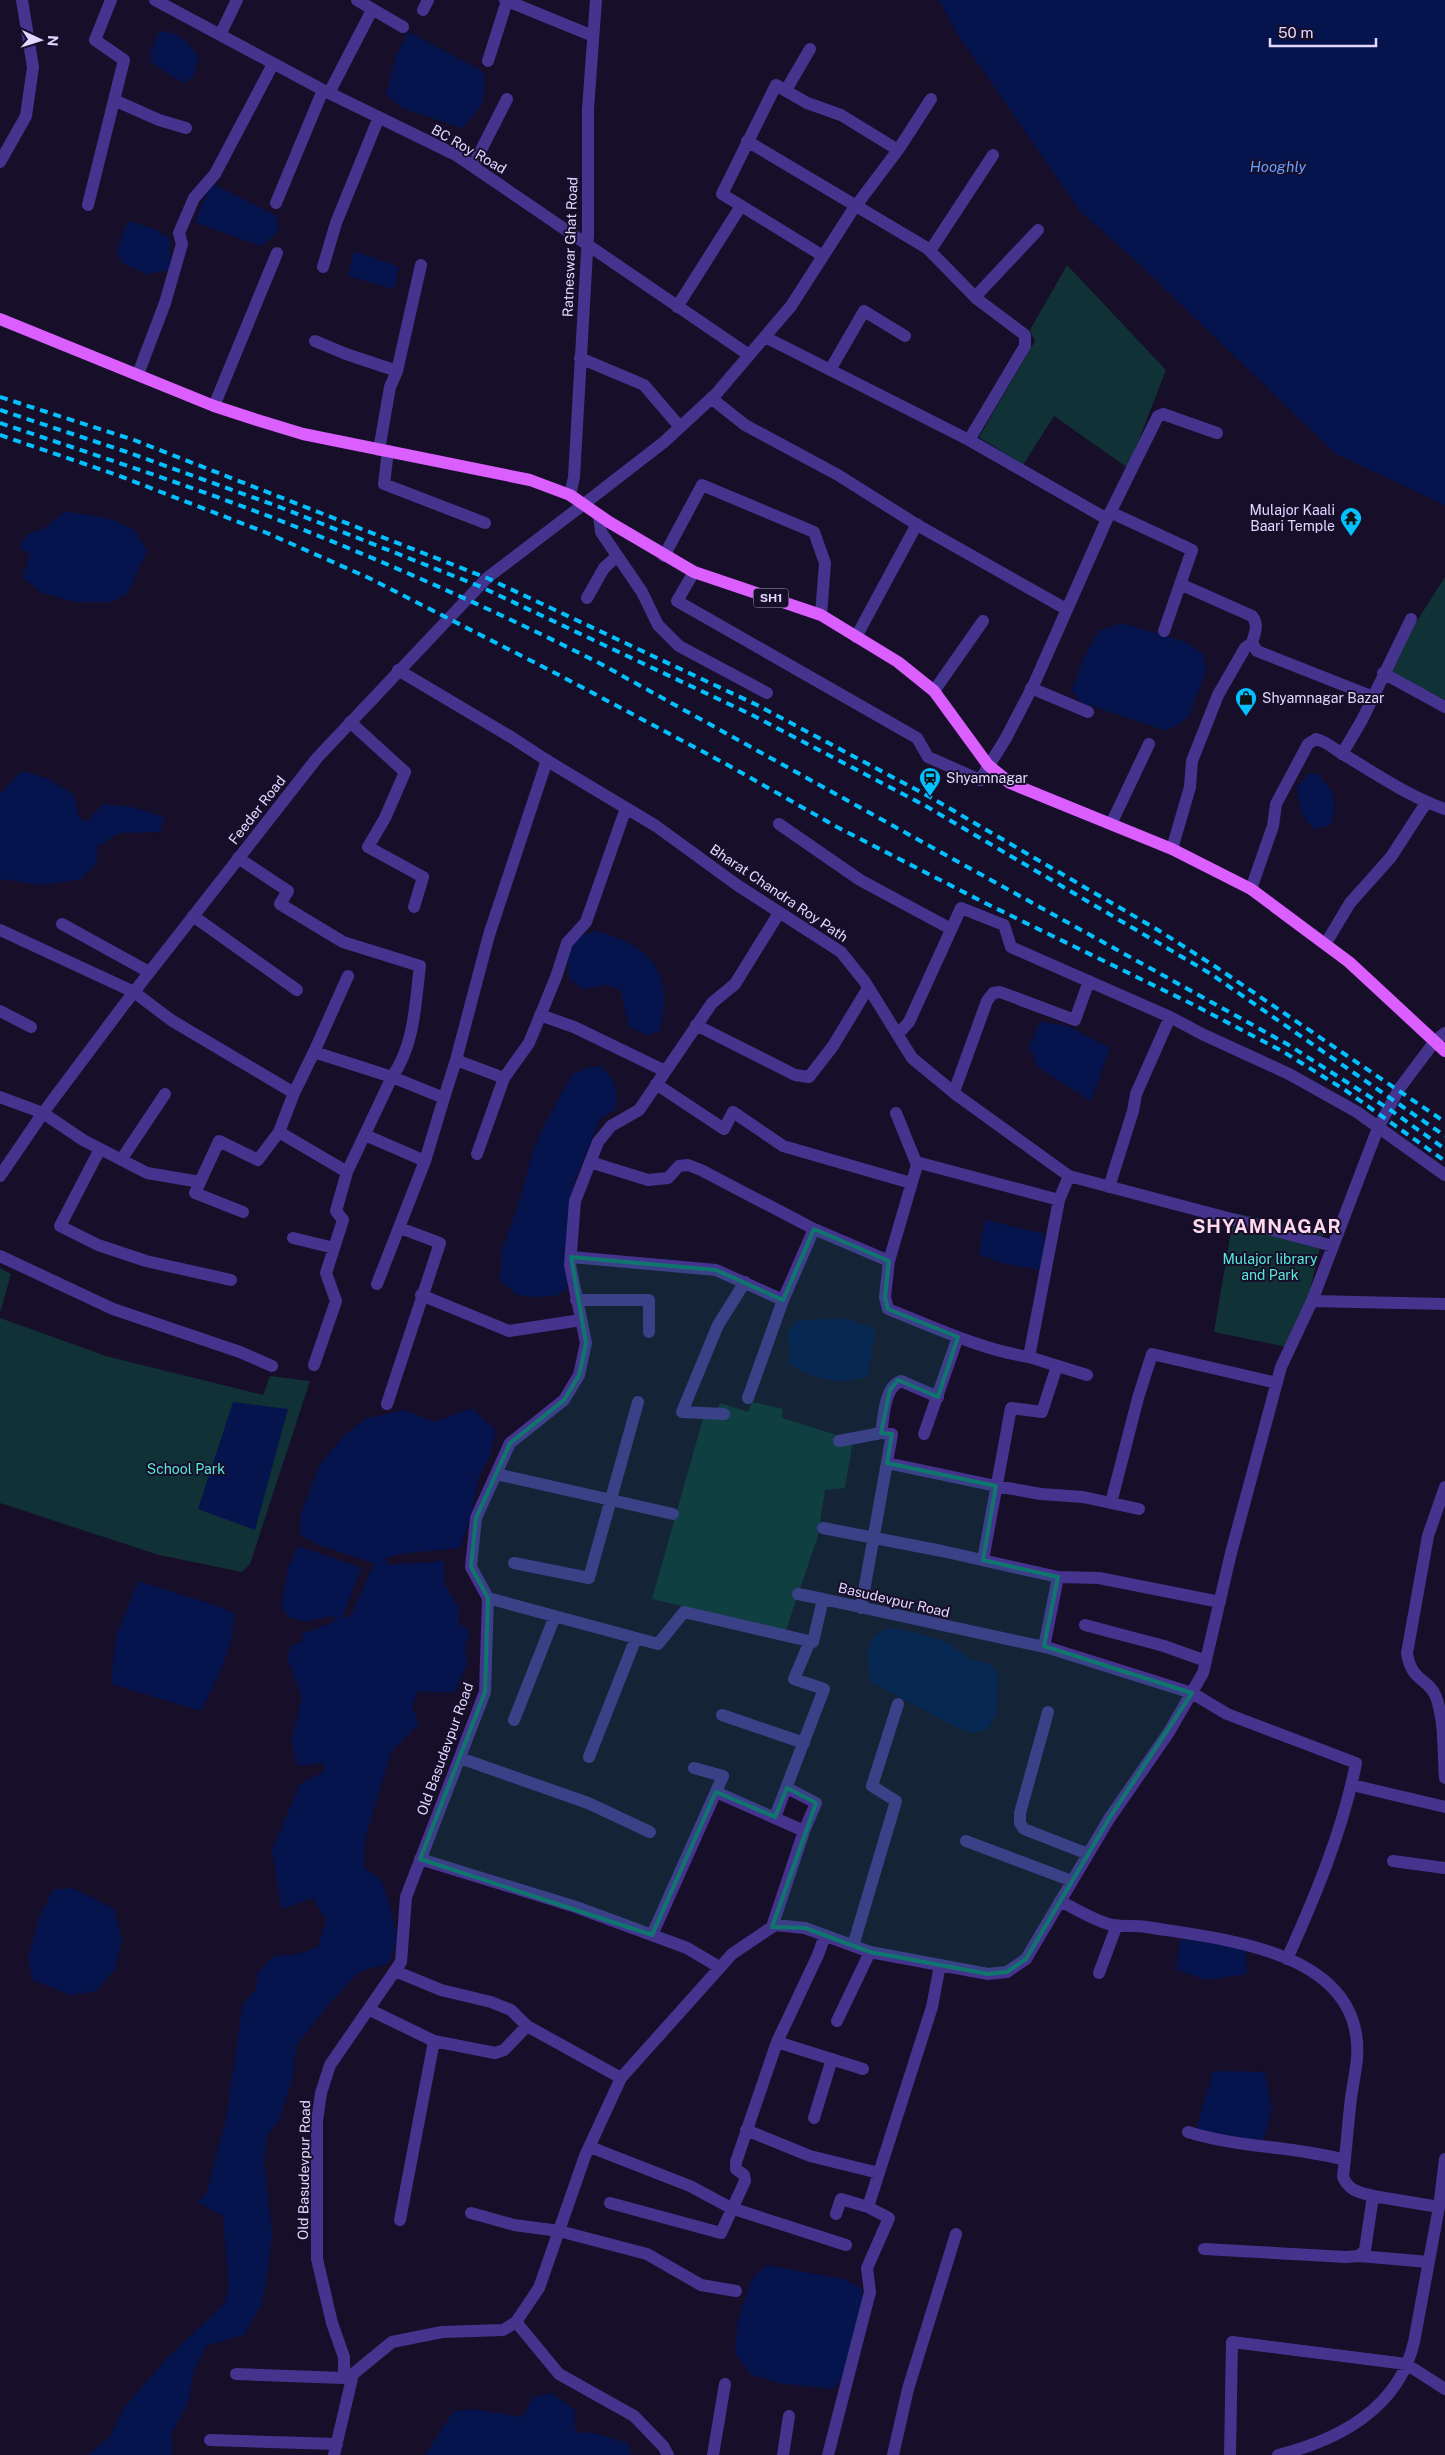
<svg xmlns="http://www.w3.org/2000/svg" width="1445" height="2455" viewBox="0 0 1445 2455" font-family="'Public Sans',sans-serif">
  <style>
    .green { fill: #103135 }
    .water { fill: #05144c }
    .lines { fill: none; stroke-linecap: round; stroke-linejoin: round }
    .minor { stroke: #45348e; stroke-width: 12 }
    .tertiary { stroke: #45348e; stroke-width: 12 }
    .primary { stroke: #db5eff; stroke-width: 12 }
    .rail { stroke: #03c0ff; stroke-width: 4; stroke-dasharray: 8 6; stroke-linecap: butt }
    .marked { fill: #0f766e; fill-opacity: 0.2; stroke: #0f766e; stroke-width: 4; stroke-linejoin: round }
    .labels { text-anchor: middle; stroke-width: 4; stroke-linejoin: round; paint-order: stroke }
    .shield { fill: #170e2a; stroke: #a59bbf; stroke-width: 1 }
    .shield-label { font-size: 12px; font-weight: bold; fill: #e2d7ff }
    .street-label { font-size: 14px; fill: #e2d7ff; stroke: #170e2a }
    .poi-label { font-size: 14px; fill: #e2d7ff; stroke: #170e2a; text-anchor: start }
    .park-label { font-size: 14px; fill: #57ebdd; stroke: #170e2a }
    .water-label { font-size: 15px; font-style: italic; fill: #65a0ff; stroke: #170e2a }
    .district-label { font-size: 19px; font-weight: bold; letter-spacing: 1px; fill: #ffd9eb; stroke: #170e2a }
  </style>
  <rect width="100%" height="100%" fill="#170e2a"/>
  <!-- green -->
  <path class="green" d="M 1067,265 L 1166,370 L 1128,468 L 1054,416 L 1023,465 L 979,437 L 1035,341 L 1030,330 Z
    M 1445,577 L 1445,700 L 1391,671 L 1415,624 Z
    M 1234,1213 L 1324,1231 L 1296,1349 L 1214,1332 Z
    M 0,1268 L 11,1274 L 0,1313 Z
    M 0,1318 L 106,1356 L 263,1395 L 270,1376 L 310,1381 L 250,1564 L 242,1572 L 159,1555 L 0,1503 Z
    M 752,1402 L 783,1409 L 782,1418 L 853,1440 L 845,1488 L 825,1490 L 818,1536 L 786,1630 L 652,1599 L 704,1415 L 716,1413 L 720,1403 L 748,1412 Z"/>
  <!-- water -->
  <path class="water" d="M 939,0 L 1445,0 L 1445,505 L 1336,454 L 1135,260 L 1080,211 L 957,33 Z
    M 159,31 C 178,31 188,42 199,57 L 193,77 L 182,83 L 151,62 L 151,51 Z
    M 409,32 L 484,72 C 486,102 483,107 462,128 L 405,109 L 386,95 L 397,53 Z
    M 211,183 L 277,216 L 278,232 L 261,246 L 195,222 Z
    M 128,221 L 155,229 L 170,239 L 170,270 L 147,274 L 122,263 L 117,250 Z
    M 354,251 L 399,267 L 394,289 L 348,276 Z
    M 65,511 L 111,519 L 134,530 L 147,551 L 127,594 L 112,602 L 74,602 L 43,593 L 23,578 L 30,554 L 19,548 L 27,534 L 42,530 Z
    M 1122,623 L 1185,642 L 1202,653 L 1207,669 L 1189,716 L 1176,726 L 1164,730 L 1080,702 L 1072,690 L 1083,660 L 1099,631 Z
    M 22,771 L 46,778 L 73,794 L 79,818 L 87,822 L 103,804 L 132,807 L 164,817 L 160,832 L 119,833 L 97,847 L 97,862 L 81,879 L 42,885 L 0,879 L 0,794 Z
    M 1317,773 C 1336,795 1337,797 1331,825 L 1315,829 C 1301,818 1299,804 1297,787 L 1308,774 Z
    M 596,931 C 652,946 675,973 659,1032 L 648,1035 L 629,1027 L 620,989 L 604,985 L 583,989 L 569,979 L 568,956 L 577,937 Z
    M 1040,1022 L 1065,1025 L 1110,1048 L 1091,1101 L 1039,1068 L 1029,1047 Z
    M 601,1066 C 614,1080 620,1091 615,1110 L 600,1119 L 574,1183 L 568,1216 L 566,1289 L 556,1296 L 535,1297 L 517,1295 L 500,1280 L 502,1251 L 521,1196 L 532,1154 L 545,1123 L 572,1075 L 586,1068 Z
    M 985,1220 L 1045,1234 L 1041,1270 L 1001,1263 L 979,1254 Z
    M 843,1318 L 875,1329 L 868,1377 C 835,1385 818,1380 789,1364 L 791,1352 L 787,1334 L 796,1321 Z
    M 233,1402 L 288,1409 L 255,1530 L 198,1509 Z
    M 472,1408 L 496,1431 L 490,1456 L 478,1479 L 472,1511 L 460,1548 L 400,1554 L 386,1558 L 387,1565 L 444,1561 L 444,1583 L 459,1608 L 458,1623 L 470,1631 L 465,1647 L 467,1664 L 454,1693 L 418,1691 L 412,1706 L 419,1724 L 391,1752 L 365,1838 L 364,1868 L 381,1880 L 391,1909 L 397,1937 L 389,1963 L 359,1972 L 330,2003 L 296,2046 L 293,2076 L 279,2121 L 267,2135 L 264,2162 L 272,2234 L 268,2269 L 262,2304 L 244,2335 L 206,2346 L 194,2371 L 188,2403 L 171,2434 L 173,2455 L 87,2455 L 110,2437 L 124,2408 L 165,2360 L 225,2303 L 229,2287 L 223,2216 L 197,2202 L 207,2192 L 226,2120 L 243,2003 L 256,1990 L 258,1972 L 274,1956 L 299,1954 L 318,1947 L 326,1920 L 313,1898 L 282,1909 L 272,1850 L 300,1784 L 323,1772 L 324,1763 L 298,1766 L 291,1741 L 302,1697 L 287,1657 L 292,1645 L 303,1641 L 302,1634 L 334,1622 L 335,1615 L 306,1622 L 288,1617 L 281,1605 L 288,1568 L 298,1546 L 361,1568 L 342,1618 L 351,1616 L 370,1572 L 376,1564 L 319,1545 L 300,1535 L 301,1514 L 320,1464 L 346,1434 L 367,1418 L 405,1410 L 434,1422 Z
    M 138,1581 L 221,1607 L 234,1614 C 233,1650 217,1679 201,1711 L 111,1684 L 116,1637 Z
    M 887,1628 L 914,1632 L 947,1642 L 971,1660 L 988,1663 L 999,1675 L 996,1715 L 987,1730 L 971,1733 L 952,1725 L 871,1682 L 867,1653 L 874,1636 Z
    M 73,1888 L 114,1909 L 122,1939 L 115,1969 L 96,1991 L 71,1995 L 33,1980 L 28,1959 L 39,1918 L 53,1890 Z
    M 1181,1939 L 1245,1948 L 1247,1974 L 1205,1980 L 1176,1969 Z
    M 1213,2071 L 1265,2072 L 1272,2112 L 1263,2141 L 1196,2130 Z
    M 766,2265 L 844,2279 L 862,2289 L 863,2307 L 842,2380 L 832,2389 L 779,2383 L 750,2374 L 735,2353 L 738,2320 L 752,2279 Z
    M 551,2393 L 575,2410 L 574,2426 L 579,2433 C 602,2431 606,2439 627,2442 L 632,2455 L 425,2455 L 453,2412 L 472,2409 L 523,2417 L 532,2398 Z"/>
  <g class="lines">
    <!-- minor -->
    <path class="minor" d="M 155,0 L 323,90 L 456,155 L 749,355
      M 357,0 L 403,27
      M 505,0 L 593,36
      M 423,10 L 428,0
      M 220,35 L 237,0
      M 488,61 L 507,1
      M 786,90 L 810,49
      M 329,93 L 372,10
      M 114,100 L 159,120 L 186,128
      M 747,141 L 927,248 L 977,299 L 1025,335 L 1025,346 L 969,440
      M 0,162 L 26,116 L 33,67 L 22,0
      M 473,166 L 507,99
      M 276,203 L 323,90
      M 88,205 L 124,60 L 95,40 L 111,0
      M 930,251 L 993,155
      M 823,256 L 722,194 L 776,85 L 807,103 L 841,115 L 898,150
      M 323,267 L 336,223 L 379,117
      M 975,297 L 1038,230
      M 677,307 L 741,206
      M 765,337 L 969,440 L 1107,519
      M 315,341 L 346,354 L 397,371
      M 580,358 L 644,385 L 680,427
      M 830,370 L 864,311 L 905,336
      M 138,374 L 165,303 L 182,244 L 179,233 L 194,198 L 215,174 L 273,64
      M 711,398 L 745,425 L 838,475 L 919,526 L 1066,609
      M 214,406 L 277,253
      M 379,450 L 390,387 L 397,371 L 421,265
      M 388,451 L 384,484 L 485,523
      M 570,495 L 574,477 L 588,235 L 588,109 L 596,0
      M 584,504 L 664,442 L 716,394 L 791,306 L 852,211 L 898,150 L 931,99
      M 1110,512 L 1192,550 L 1164,631
      M 599,515 L 601,532 L 642,592 L 658,625 L 679,646 L 767,693
      M 664,556 L 702,485 L 814,532 L 825,563 L 821,615
      M 694,572 L 677,601 L 917,738 L 928,757 L 980,780 L 1006,738 L 1034,684 L 1107,519 L 1158,416 L 1163,414 L 1217,433
      M 1180,584 L 1252,616 C 1259,625 1255,632 1252,643 L 1257,651 L 1371,696
      M 587,598 L 604,568 L 617,556
      M 856,637 L 917,524
      M 398,670 L 511,737 L 551,763 L 656,826 L 737,885 L 841,952 L 865,982 L 912,1058 L 958,1096 L 1069,1176 L 1333,1246
      M 1383,673 L 1445,707
      M 1031,688 L 1088,712
      M 934,691 L 983,621
      M 350,722 L 405,772 L 385,818 L 368,847 L 423,877 L 414,907
      M 1342,754 L 1362,720 L 1411,619
      M 779,824 L 860,880 L 951,929
      M 1111,824 L 1149,744
      M 1172,849 L 1190,787 L 1192,761 L 1218,695 L 1245,648 L 1252,643
      M 238,858 L 288,891 L 280,904 L 343,942 L 420,966 C 415,1004 415,1044 392,1077 L 314,1052 L 294,1093 L 279,1132 L 258,1160 L 219,1141 L 195,1193 L 243,1212
      M 1251,889 L 1273,826 L 1276,804 L 1308,744 L 1316,739 C 1328,742 1335,750 1346,756 C 1378,775 1410,797 1445,809
      M 193,916 L 297,990
      M 62,924 L 149,972
      M 0,930 L 134,992 L 171,1020 L 294,1093
      M 1326,943 L 1350,903 L 1391,857 L 1426,803
      M 0,1011 L 31,1027
      M 540,1015 L 574,1027 L 665,1071
      M 696,1025 L 795,1075 L 809,1077 L 833,1046 L 868,988
      M 898,1034 L 909,1022 L 961,908 L 1004,925 L 1011,947 L 1170,1017
      M 314,1052 L 348,976
      M 456,1060 L 504,1078
      M 656,1084 L 724,1129 L 733,1112 L 783,1146 L 911,1183
      M 954,1092 L 987,1001 L 993,993 L 1000,992 L 1075,1020 L 1089,981
      M 0,1097 L 43,1113 L 83,1140 L 147,1173 L 200,1182
      M 896,1113 L 917,1165
      M 279,1132 L 347,1172
      M 365,1135 L 425,1161 L 377,1284
      M 100,1149 L 60,1226 L 98,1245 L 146,1261 L 231,1280
      M 477,1154 L 504,1078 L 529,1043 L 556,977 L 567,943 L 586,922 L 626,808
      M 121,1160 L 165,1094
      M 425,1161 L 444,1098
      M 590,1162 L 648,1180 L 668,1178 L 679,1166 L 688,1165 L 701,1170 L 814,1229
      M 1109,1187 L 1133,1111 L 1136,1094 L 1170,1017 L 1202,1034 L 1289,1074 L 1357,1112 L 1445,1175
      M 293,1238 L 334,1248
      M 0,1256 L 113,1309 L 240,1352 L 272,1366
      M 571,1257 L 716,1270 L 783,1300 L 814,1229 L 889,1261 L 917,1165 L 920,1163 L 1059,1200
      M 889,1261 L 885,1297 L 888,1309 C 934,1327 979,1349 1029,1357 L 1059,1200 L 1069,1176
      M 421,1295 L 509,1331 L 581,1320
      M 576,1300 L 649,1300 L 649,1332
      M 1312,1301 L 1445,1304
      M 1029,1357 L 1087,1375
      M 314,1365 L 336,1301 L 326,1273 L 343,1220 L 336,1211 L 347,1172 L 392,1077 L 444,1098 L 456,1060 L 489,935 L 547,760
      M 748,1398 L 783,1300
      M 387,1404 L 440,1243 L 400,1228
      M 724,1414 L 682,1412 L 718,1325 L 745,1282
      M 881,1433 C 884,1417 884,1387 901,1381 L 938,1397
      M 924,1434 L 958,1337
      M 839,1441 L 881,1433 L 892,1434 L 861,1608
      M 887,1463 L 996,1486 L 1041,1494 L 1083,1497 L 1139,1509
      M 496,1474 L 673,1514
      M 1445,1487 L 1428,1536 L 1407,1653 C 1411,1682 1429,1678 1436,1697 C 1445,1721 1443,1753 1445,1778
      M 1111,1503 L 1138,1398 L 1152,1354 L 1277,1383
      M 823,1528 L 942,1551 L 1058,1577 L 1044,1647
      M 983,1560 L 1011,1408 L 1042,1412 L 1057,1366
      M 514,1563 L 589,1578 L 638,1402
      M 1058,1577 L 1099,1578 L 1220,1602
      M 798,1594 L 823,1599
      M 488,1598 L 658,1644 L 684,1612 L 813,1642 L 823,1599 L 1049,1648 L 1192,1693 L 1227,1714 L 1356,1763 C 1343,1830 1315,1897 1287,1959
      M 1085,1625 L 1164,1646 L 1206,1661
      M 1048,1712 L 1020,1813 L 1020,1823 L 1024,1829 L 1088,1854
      M 722,1715 L 804,1743
      M 514,1720 L 555,1616
      M 589,1757 L 636,1638
      M 460,1758 L 588,1803 L 650,1832
      M 1352,1785 L 1445,1807
      M 716,1792 L 804,1831
      M 775,1817 L 824,1689 L 794,1679 L 810,1641
      M 966,1841 L 1072,1881
      M 420,1859 L 576,1907 L 687,1948 L 719,1967
      M 1393,1861 L 1445,1868
      M 1060,1901 C 1076,1909 1095,1921 1112,1925 C 1123,1927 1135,1925 1146,1927 C 1215,1938 1342,1948 1356,2034 C 1360,2056 1354,2076 1351,2098 C 1348,2124 1346,2151 1343,2177 C 1349,2191 1359,2192 1373,2196 L 1365,2250 L 1359,2256 L 1346,2257 L 1204,2249
      M 772,1927 L 804,1831 L 816,1803 L 787,1788
      M 652,1935 L 723,1776 L 694,1768
      M 853,1946 L 896,1801 L 872,1786 L 898,1704
      M 395,1971 L 441,1990 L 491,2002 L 511,2010 L 527,2026
      M 1099,1973 L 1117,1925
      M 370,2010 L 434,2041 L 495,2053 L 504,2050 L 527,2026 L 621,2078
      M 837,2021 L 870,1952
      M 777,2042 L 863,2069
      M 814,2118 L 832,2059
      M 746,2130 L 810,2156 L 879,2173
      M 1188,2132 C 1239,2148 1294,2146 1345,2160
      M 590,2147 L 690,2186 L 731,2208 L 846,2245
      M 1373,2196 L 1439,2207
      M 610,2203 L 721,2233 L 745,2181 L 744,2175 L 736,2169 L 736,2162 L 777,2042 L 818,1955 L 825,1935
      M 868,2207 L 932,2007 L 940,1965
      M 471,2213 L 514,2225 L 559,2231 L 647,2254 L 701,2285 L 736,2291
      M 400,2220 L 434,2041
      M 1359,2256 L 1429,2262
      M 516,2322 L 559,2374 L 634,2416 L 663,2446 L 668,2455
      M 236,2374 L 344,2378 L 350,2375
      M 344,2378 L 344,2357 L 332,2323 L 317,2259 L 317,2121 L 321,2093 L 330,2065 L 401,1962 L 406,1897 L 485,1692 L 488,1598 L 471,1567 L 476,1518 L 510,1443 L 564,1400 L 579,1375 L 586,1343 L 570,1265 L 575,1201 L 598,1142 L 611,1126 L 639,1110 L 712,1003 L 735,984 L 779,913
      M 210,2440 L 337,2444
      M 334,2455 L 353,2374 L 392,2342 L 442,2332 L 503,2330 L 516,2322 L 539,2288 L 585,2156 L 621,2078 L 732,1954 L 775,1925 L 805,1928 L 870,1952 L 988,1974 L 1007,1972 L 1026,1959 L 1109,1819 L 1169,1732 L 1203,1673 L 1231,1553 L 1281,1367 L 1312,1301 L 1378,1128 L 1399,1089 L 1435,1041 L 1445,1033
      M 713,2455 L 725,2384
      M 783,2455 L 789,2416
      M 828,2455 L 870,2292 L 867,2268 L 889,2218 L 868,2207 L 841,2199 L 836,2214
      M 893,2455 L 908,2389 L 956,2234
      M 1230,2455 L 1232,2342 L 1406,2364 L 1445,2389
      M 1278,2455 C 1339,2440 1399,2408 1414,2342 L 1439,2207 L 1445,2159"/>
    <!-- tertiary -->
    <path class="tertiary" d="M 0,1176 L 43,1113 L 123,1006 L 317,758 L 487,578 L 584,504"/>
    <!-- primary -->
    <path class="primary" d="M 0,319 L 214,406 L 257,420 L 303,434 L 530,480 L 570,495 L 609,522 L 694,572 L 821,615 L 898,662 L 934,691 L 988,765 L 1010,783 L 1172,849 L 1251,889 L 1349,962 L 1445,1051"/>
    <!-- rail -->
    <path class="rail" d="M 0,397 L 134,440 L 487,578 L 757,705 L 930,797 L 1158,930 L 1216,967 L 1445,1122
      M 0,410 L 127,452 L 277,506 L 479,586 L 750,714 L 924,805 L 1211,974 L 1445,1136
      M 0,423 C 92,454 185,484 276,519 C 386,562 495,610 601,664 L 1287,1044 L 1389,1109 L 1445,1149
      M 0,435 L 117,475 L 267,533 L 369,578 L 559,675 L 726,764 L 837,827 L 985,903 L 1192,1004 L 1282,1051 L 1345,1090 L 1445,1161"/>
  </g>
  <!-- marked area -->
  <path class="marked" d="M 814,1229 L 889,1261 L 885,1297 L 888,1309 L 958,1337 L 938,1397 L 898,1380 L 890,1390 L 881,1433 L 892,1434 L 887,1463 L 996,1486 L 983,1560 L 1058,1577 L 1044,1646 L 1192,1693 L 1109,1819 L 1026,1959 L 1007,1972 L 988,1974 L 870,1952 L 805,1928 L 772,1927 L 816,1803 L 787,1788 L 775,1817 L 716,1792 L 652,1935 L 420,1859 L 485,1692 L 488,1598 L 471,1567 L 476,1518 L 510,1443 L 564,1400 L 579,1375 L 586,1343 L 571,1257 L 716,1270 L 783,1300 Z"/>
  <!-- icons -->
  <defs>
    <g id="temple-pin" transform="scale(1.125)"><path d="M0 17L-7.5 6A9.5 9.5 0 1 1 7.5 6Z" fill="#03c0ff" stroke="#170e2a"/><path d="M0-6L5-2H3V0L6.5 2.5H4V6H1.5V3h-3V6H-4V2.5H-6.5L-3 0V-2H-5Z" fill="#111"/></g>
    <g id="shop-pin" transform="scale(1.125)"><path d="M0 17L-7.5 6A9.5 9.5 0 1 1 7.5 6Z" fill="#03c0ff" stroke="#170e2a"/><path d="M-5-2.5h2.3a2.7 3.5 0 0 1 5.4 0H5L5.5 6h-11ZM-1.5-2.5h3a1.5 2.3 0 0 0-3 0Z" fill="#111"/></g>
    <g id="station-pin" transform="scale(1.125)"><path d="M0 17L-7.5 6A9.5 9.5 0 1 1 7.5 6Z" fill="#03c0ff" stroke="#170e2a"/><path d="M-3-6H3Q5-6 5-4V2Q5 4 3 4L4.5 6H3L1.5 4h-3L-3 6H-4.5L-3 4Q-5 4-5 2V-4Q-5-6-3-6ZM-3.5-4v3h7v-3ZM-3.5 1v1.5H-2V1ZM2 1v1.5H3.5V1Z" fill="#111"/></g>
  </defs>
  <g fill-rule="evenodd">
    <use href="#temple-pin" x="1351" y="518"/>
    <use href="#shop-pin" x="1246" y="698"/>
    <use href="#station-pin" x="930" y="778"/>
  </g>
  <g class="labels">
    <!-- shield labels -->
    <rect class="shield" x="753.5" y="588.5" width="35" height="19" rx="4"/>
    <g class="shield-label">
      <text x="771" y="602">SH1</text>
    </g>
    <!-- street labels -->
    <g class="street-label">
      <text transform="translate(469 149) rotate(30)" y="5">BC Roy Road</text>
      <text transform="translate(570 247) rotate(-88)" y="5">Ratneswar Ghat Road</text>
      <text transform="translate(257 810) rotate(-52)" y="5">Feeder Road</text>
      <text transform="translate(779 893) rotate(34)" y="5">Bharat Chandra Roy Path</text>
      <text transform="translate(894 1600) rotate(13)" y="5">Basudevpur Road</text>
      <text transform="translate(445 1749) rotate(-70)" y="5">Old Basudevpur Road</text>
      <text transform="translate(304 2170) rotate(-89)" y="5">Old Basudevpur Road</text>
    </g>
    <!-- poi labels -->
    <g class="poi-label">
      <text x="1335" y="515" text-anchor="end">Mulajor Kaali<tspan x="1335" dy="16">Baari Temple</tspan></text>
      <text x="1262" y="703">Shyamnagar Bazar</text>
      <text x="946" y="783">Shyamnagar</text>
    </g>
    <!-- park labels -->
    <g class="park-label">
      <text x="1270" y="1264">Mulajor library<tspan x="1270" dy="16">and Park</tspan></text>
      <text x="186" y="1474">School Park</text>
    </g>
    <!-- water labels -->
    <g class="water-label">
      <text x="1278" y="172">Hooghly</text>
    </g>
    <!-- district labels -->
    <g class="district-label">
      <text x="1267" y="1233">SHYAMNAGAR</text>
    </g>
  </g>
  <!-- north arrow -->
  <g transform="translate(40 40) rotate(94)" stroke="#170e2a" stroke-width="4" paint-order="stroke">
  <path d="M0-4L9 19L0 12L-9 19Z" fill="#e2d7ff"/>
  <text y="-8" font-size="14" font-weight="bold" text-anchor="middle" fill="#e2d7ff">N</text>
  </g>
  <!-- scale -->
  <path d="M1270 38v8h106v-8" fill="none" stroke="#e2d7ff" stroke-width="2.5"/>
  <text x="1278" y="38" font-size="15" fill="#e2d7ff" stroke="#170e2a" stroke-width="4" paint-order="stroke">50 m</text>
</svg>
